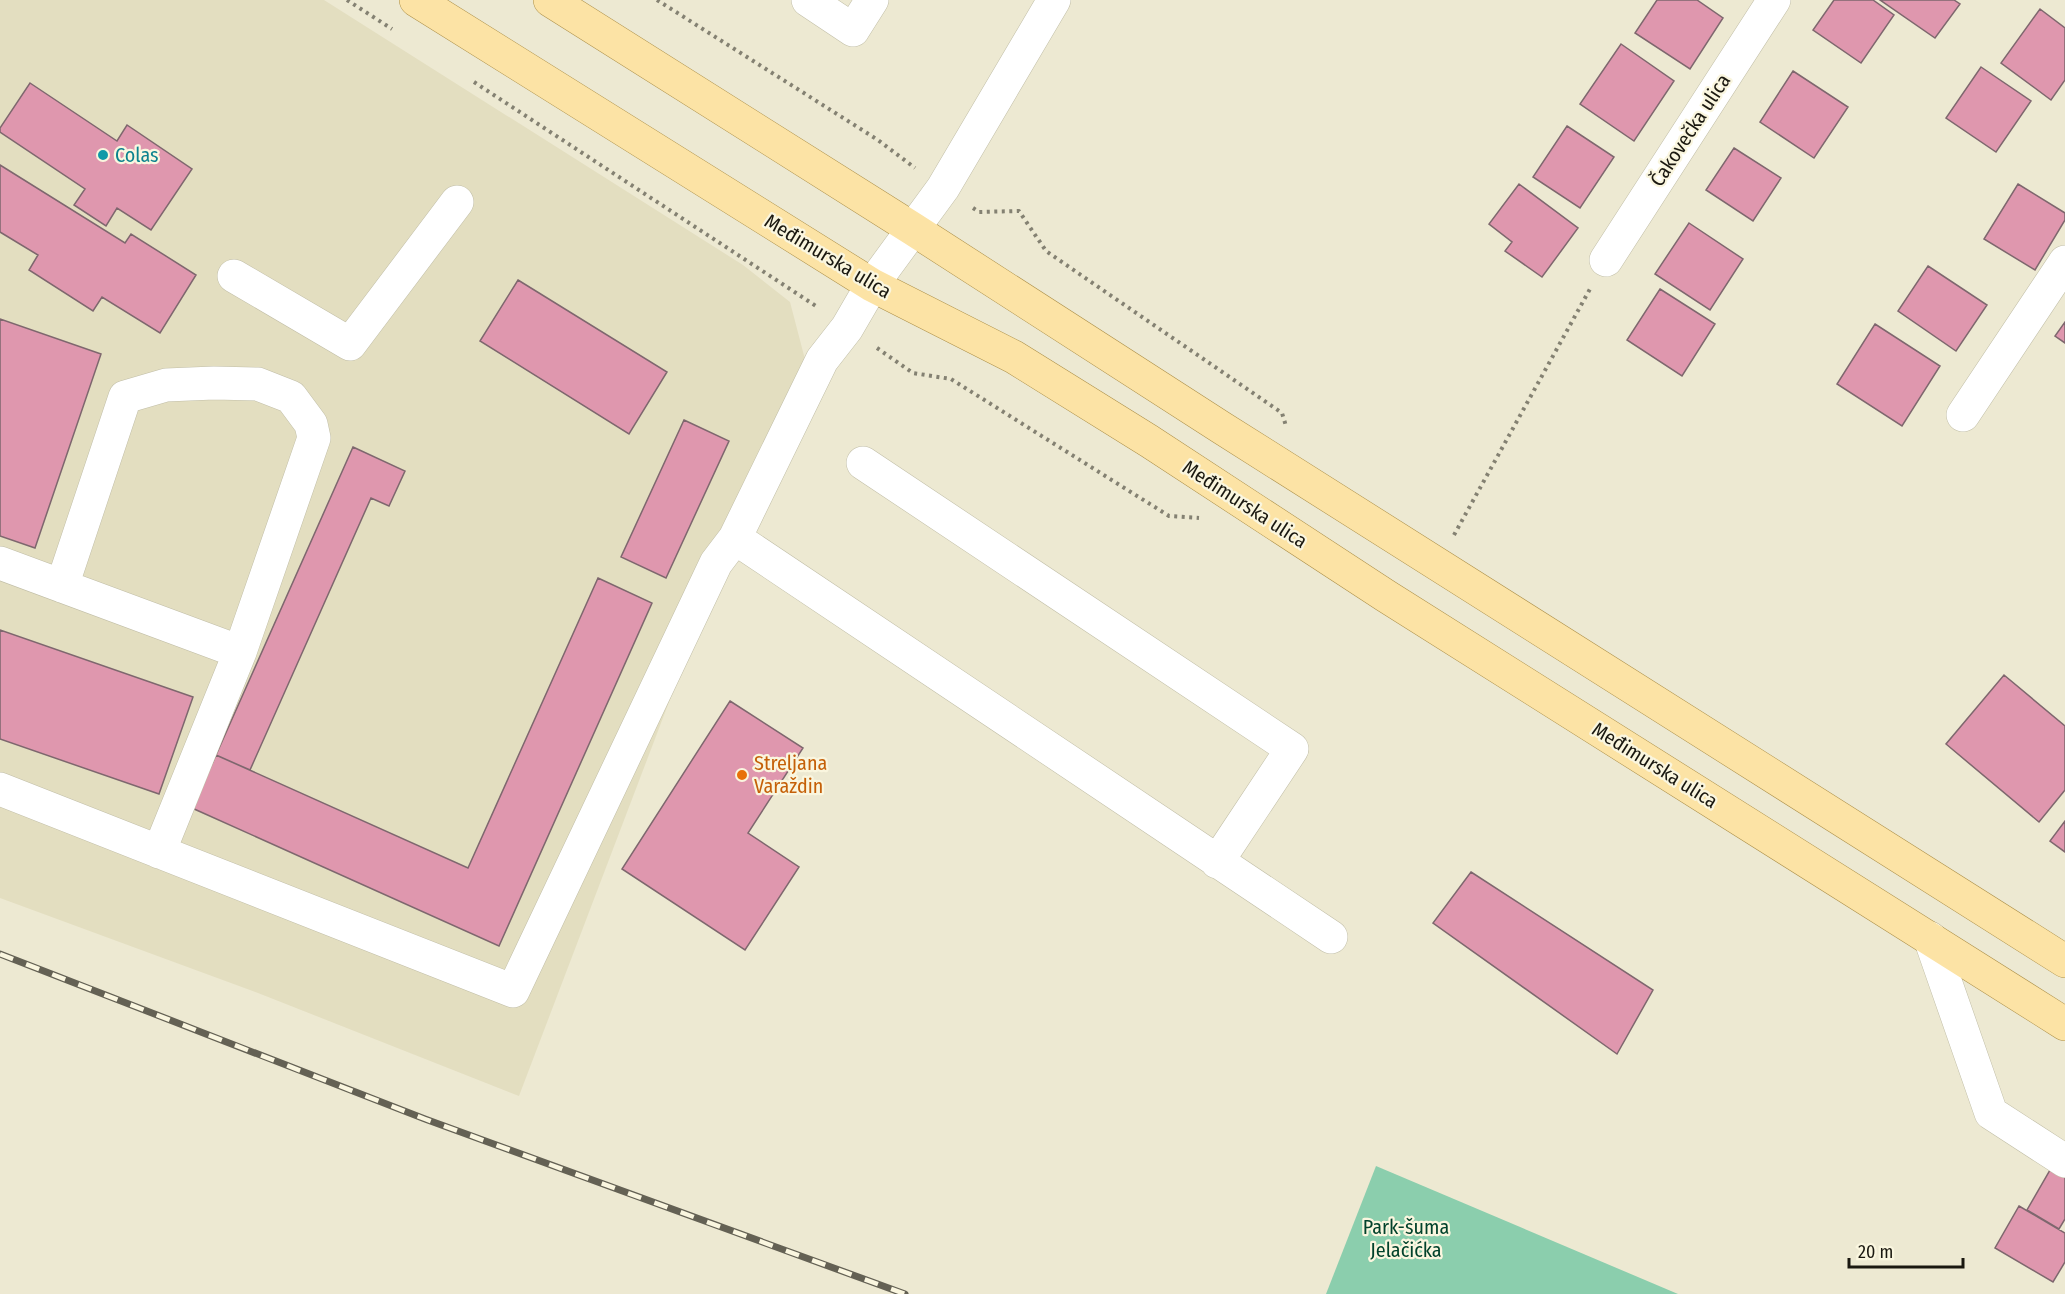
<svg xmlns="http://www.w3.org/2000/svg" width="2065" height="1294" viewBox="0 0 2065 1294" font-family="'Fira Sans Condensed',sans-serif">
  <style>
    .built { fill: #e3dec0 }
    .green { fill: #8bcead }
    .building { fill: #df97ae; stroke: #7e676e; stroke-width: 1.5 }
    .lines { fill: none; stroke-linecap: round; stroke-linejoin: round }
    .minor-casing { stroke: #c1bea7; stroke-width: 34 }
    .major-casing { stroke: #ac904a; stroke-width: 34 }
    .path { stroke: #848172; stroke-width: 4; stroke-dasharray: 3 4.5; stroke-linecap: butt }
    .minor { stroke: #fff; stroke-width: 33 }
    .major { stroke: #fce3a5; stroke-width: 33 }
    .rail-casing { stroke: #646154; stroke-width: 7 }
    .rail { stroke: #faf6df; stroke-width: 4.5; stroke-dasharray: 14; stroke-linecap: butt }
    .culture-dot { fill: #0f9aa8; stroke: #faf6df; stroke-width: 2 }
    .food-dot { fill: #e8710a; stroke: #faf6df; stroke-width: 2 }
    .labels { text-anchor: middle; stroke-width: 4.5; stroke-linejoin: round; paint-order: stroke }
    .street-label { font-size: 20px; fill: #1a1810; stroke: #faf6df }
    .culture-label { font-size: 20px; fill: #0d838f; stroke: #faf6df; text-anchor: start }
    .food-label { font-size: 20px; fill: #c56008; stroke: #faf6df; text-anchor: start }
    .park-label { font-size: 20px; fill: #01422b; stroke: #faf6df }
  </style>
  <rect width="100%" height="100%" fill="#ede9d2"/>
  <!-- built -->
  <path class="built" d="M 0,0 L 324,0 L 743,265 L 790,302 L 808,371 L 768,442 L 519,1096 L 258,993 L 0,898 Z"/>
  <!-- green -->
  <path class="green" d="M 1376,1166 L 1678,1294 L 1326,1294 Z"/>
  <!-- building -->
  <path class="building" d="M 1657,0 L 1697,0 L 1723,18 L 1690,69 L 1635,33 Z
    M 1834,0 L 1873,0 L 1894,15 L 1861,63 L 1813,30 Z
    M 1880,0 L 1954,0 L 1960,4 L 1935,38 Z
    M 2040,9 L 2065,28 L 2065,80 L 2051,100 L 2001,63 Z
    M 1621,44 L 1674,81 L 1634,141 L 1580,104 Z
    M 1981,67 L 2031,101 L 1996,152 L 1946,118 Z
    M 1793,71 L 1848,107 L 1814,158 L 1760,122 Z
    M 30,83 L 117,141 L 127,125 L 192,169 L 151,230 L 117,208 L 106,226 L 74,205 L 85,189 L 0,132 L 0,128 Z
    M 1567,126 L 1614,157 L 1580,208 L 1533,177 Z
    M 1734,148 L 1781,178 L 1753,221 L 1706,190 Z
    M 0,165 L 125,243 L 131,234 L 196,275 L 160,333 L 102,297 L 93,311 L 29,270 L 38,255 L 0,232 Z
    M 1519,184 L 1578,228 L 1542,277 L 1505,251 L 1512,242 L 1489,224 Z
    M 2018,184 L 2065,213 L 2065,220 L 2035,270 L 1984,239 Z
    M 1689,223 L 1743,259 L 1710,310 L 1655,274 Z
    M 1928,266 L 1987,305 L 1956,351 L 1898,311 Z
    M 518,280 L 667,372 L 629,434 L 480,341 Z
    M 1660,289 L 1715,324 L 1682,376 L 1627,340 Z
    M 0,319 L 101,354 L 35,548 L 0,536 Z
    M 2065,322 L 2065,343 L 2055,336 Z
    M 1875,324 L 1940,366 L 1902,426 L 1837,384 Z
    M 684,420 L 729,441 L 666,578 L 621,557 Z
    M 353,447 L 405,471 L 389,506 L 371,498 L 250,770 L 216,755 Z
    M 598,578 L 652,603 L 499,946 L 192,808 L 216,755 L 468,868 Z
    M 0,630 L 193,697 L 159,794 L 0,739 Z
    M 2004,675 L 2065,726 L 2065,790 L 2039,822 L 1946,744 Z
    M 730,701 L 803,748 L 748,833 L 799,867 L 745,950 L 622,869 Z
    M 2065,821 L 2065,852 L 2050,841 Z
    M 1471,872 L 1653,990 L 1617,1054 L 1433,923 Z
    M 2065,1144 L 2065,1219 L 2059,1229 L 2027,1210 Z
    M 2019,1206 L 2065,1233 L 2065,1262 L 2053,1282 L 1995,1248 Z"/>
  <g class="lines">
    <!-- minor casing -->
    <g class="minor-casing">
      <path id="minor" d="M 808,0 L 853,30 L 872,0
        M 1606,260 L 1774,0
        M 234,276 L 350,344 L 457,202
        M 1963,415 L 2065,262
        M 863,463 L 1292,749 L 1217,862
        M 735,538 L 1331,937
        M 0,563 L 240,652
        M 62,586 L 125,397 L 166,385 L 214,383 L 258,384 L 291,397 L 311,424 L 314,438 L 240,652 L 159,852
        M 0,789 L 513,991 L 716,563 L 735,538 L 822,360 L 847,328 L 872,285 L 943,188 L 1054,0
        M 1930,938 L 1991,1113 L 2065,1161"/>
    </g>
    <!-- major casing -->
    <g class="major-casing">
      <path id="major" d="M 416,0 L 872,285 L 1014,357 L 1149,441 L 1386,596 L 2065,1024
        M 550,0 L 913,229 L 1222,428 L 2065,961"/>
    </g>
    <!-- path -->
    <path class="path" d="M 347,0 L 392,29
      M 657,0 L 878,140 L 915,168
      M 474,82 L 819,308
      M 973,208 L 979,212 L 1019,211 L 1046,251 L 1282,413 L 1286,426
      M 877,348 L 913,373 L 951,379 L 1169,516 L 1199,518
      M 1454,535 L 1590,289"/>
    <!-- minor -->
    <use href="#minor" class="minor"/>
    <!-- major -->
    <use href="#major" class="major"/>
    <!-- rail casing -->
    <g class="rail-casing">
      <path id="rail" d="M 0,954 L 425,1119 L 905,1294"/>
    </g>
    <!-- rail -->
    <use href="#rail" class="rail"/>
  </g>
  <!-- markers -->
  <circle class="culture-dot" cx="103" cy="155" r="6"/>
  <circle class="food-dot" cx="742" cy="775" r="6"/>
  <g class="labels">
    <!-- street labels -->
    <g class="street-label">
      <text transform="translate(1690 130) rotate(-57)" y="7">Čakovečka ulica</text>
      <text transform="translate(828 256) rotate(31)" y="7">Međimurska ulica</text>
      <text transform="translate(1245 504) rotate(33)" y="7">Međimurska ulica</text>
      <text transform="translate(1655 765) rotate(32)" y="7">Međimurska ulica</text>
    </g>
    <!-- culture labels -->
    <g class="culture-label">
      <text x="115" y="162">Colas</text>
    </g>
    <!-- food labels -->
    <g class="food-label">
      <text x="754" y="770">Streljana<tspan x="754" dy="23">Varaždin</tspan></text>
    </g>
    <!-- park labels -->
    <g class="park-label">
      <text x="1406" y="1234">Park-šuma<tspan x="1406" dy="23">Jelačićka</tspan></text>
    </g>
  </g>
  <!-- scale -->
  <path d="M1849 1258v9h114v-9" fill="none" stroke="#1a1810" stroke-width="3"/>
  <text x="1858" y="1258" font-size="18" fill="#1a1810" stroke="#faf6df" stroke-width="4.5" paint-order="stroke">20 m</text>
</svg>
